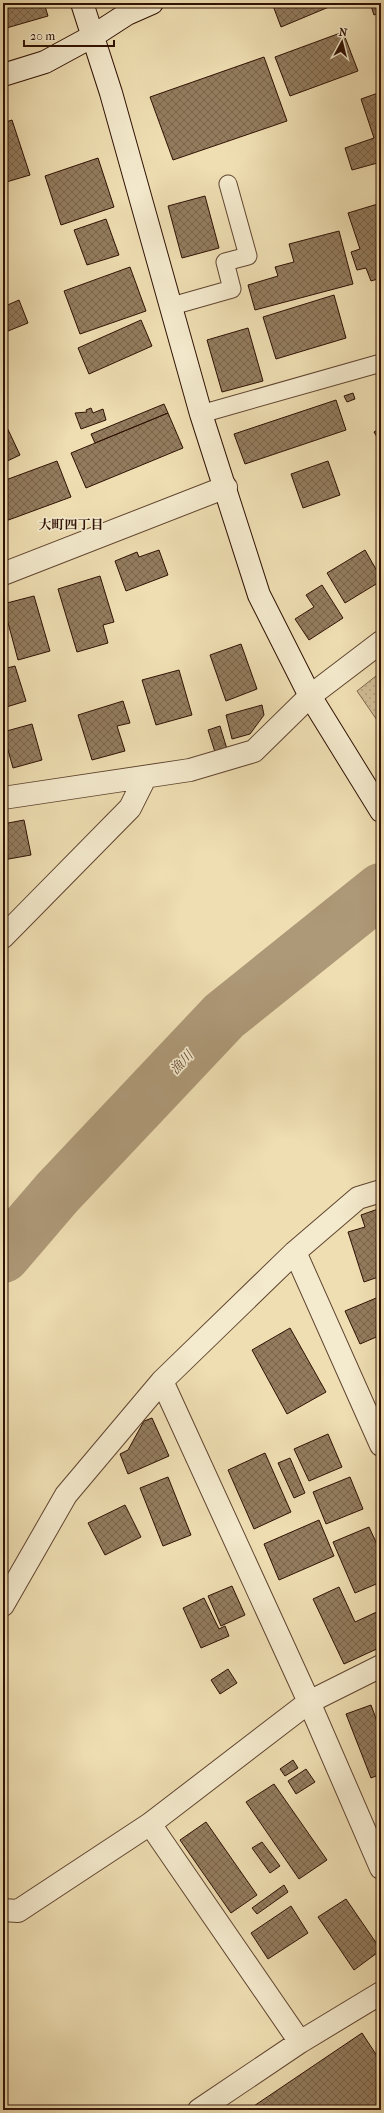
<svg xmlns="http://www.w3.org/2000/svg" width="384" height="2113" viewBox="0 0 384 2113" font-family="'IM FELL French Canon','Noto Serif JP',serif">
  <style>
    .grass { fill: url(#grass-dots); stroke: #7f664c }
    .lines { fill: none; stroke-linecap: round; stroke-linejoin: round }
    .river { stroke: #ad9877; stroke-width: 54 }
    .building { fill: url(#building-cross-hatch); stroke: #301104 }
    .lane-casing { stroke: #604430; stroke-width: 19 }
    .street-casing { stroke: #604430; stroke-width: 24 }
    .secondary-casing { stroke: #301104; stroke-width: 24 }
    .lane { stroke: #f4eacd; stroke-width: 17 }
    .street { stroke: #f4eacd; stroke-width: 22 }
    .secondary { stroke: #f4eacd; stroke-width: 22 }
    .labels { text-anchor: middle; stroke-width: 3.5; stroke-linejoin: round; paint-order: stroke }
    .neighbourhood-label { font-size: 13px; font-weight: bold; fill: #301104; stroke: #f4eacd }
    .water-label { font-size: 13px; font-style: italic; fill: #624732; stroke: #f4eacd }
  </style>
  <defs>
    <pattern id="grass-dots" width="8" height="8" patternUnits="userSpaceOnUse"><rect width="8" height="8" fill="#cebb94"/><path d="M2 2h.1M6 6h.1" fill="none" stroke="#b1a07e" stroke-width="1.8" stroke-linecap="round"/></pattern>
    <pattern id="building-cross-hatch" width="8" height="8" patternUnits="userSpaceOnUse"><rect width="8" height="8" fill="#937c5e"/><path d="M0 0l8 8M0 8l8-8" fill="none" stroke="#78644b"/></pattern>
  </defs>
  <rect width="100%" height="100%" fill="#eedeb2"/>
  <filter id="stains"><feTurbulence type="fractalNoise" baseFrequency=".005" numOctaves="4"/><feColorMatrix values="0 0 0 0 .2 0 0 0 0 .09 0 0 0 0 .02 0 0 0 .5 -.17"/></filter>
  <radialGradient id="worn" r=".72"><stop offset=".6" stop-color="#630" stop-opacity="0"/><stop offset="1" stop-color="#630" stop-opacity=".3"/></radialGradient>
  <!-- grass -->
  <path class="grass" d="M 381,672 L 381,726 L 357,691 Z"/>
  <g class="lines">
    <!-- river -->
    <path class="river" d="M 3,1256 L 57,1193 L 224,1016 L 381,890"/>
  </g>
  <!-- building -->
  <path class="building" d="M 3,3 L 44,3 L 48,16 L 3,29 Z
    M 272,3 L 336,3 L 336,4 L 281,27 Z
    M 370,3 L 381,3 L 381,12 L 374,15 Z
    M 343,32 L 358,71 L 290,96 L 275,57 Z
    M 264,57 L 287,121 L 173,160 L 150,97 Z
    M 381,92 L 381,162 L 352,170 L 345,148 L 374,138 L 361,99 Z
    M 12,120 L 30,175 L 3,183 L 3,123 Z
    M 98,158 L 114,207 L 61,225 L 45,176 Z
    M 205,196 L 219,248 L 182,258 L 168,206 Z
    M 381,203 L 381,278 L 371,281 L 366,268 L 357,270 L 351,252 L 360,249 L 348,213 Z
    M 106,219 L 119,255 L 87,265 L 74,230 Z
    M 339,231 L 353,284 L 255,310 L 248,285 L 278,276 L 275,267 L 294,262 L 289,244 Z
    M 130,267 L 146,311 L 80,334 L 64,291 Z
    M 334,295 L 346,338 L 276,359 L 263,317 Z
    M 19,300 L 28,323 L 3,333 L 3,307 Z
    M 141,320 L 152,346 L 89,374 L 78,348 Z
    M 248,328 L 263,381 L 222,392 L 207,340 Z
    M 353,393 L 355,399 L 347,402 L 344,396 Z
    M 336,400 L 346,430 L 245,464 L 234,434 Z
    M 164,404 L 168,413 L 95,443 L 91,434 Z
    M 91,408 L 93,413 L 103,409 L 106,420 L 81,429 L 75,413 L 87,412 L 86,410 Z
    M 168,413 L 183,448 L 86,488 L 71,453 Z
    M 3,419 L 20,455 L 3,463 Z
    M 381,428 L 381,444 L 374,432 Z
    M 57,461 L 71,497 L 3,522 L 3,481 Z
    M 328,461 L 340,495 L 303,508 L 291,474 Z
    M 159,550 L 168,575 L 126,591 L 115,561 L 137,552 L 139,557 Z
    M 365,550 L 381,578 L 381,581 L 345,603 L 327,573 Z
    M 100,576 L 114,622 L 103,625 L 108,643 L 77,652 L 58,589 Z
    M 322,585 L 343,618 L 309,640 L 295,619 L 314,607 L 306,595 Z
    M 34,596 L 50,651 L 18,660 L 3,604 Z
    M 241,644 L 257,689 L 226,701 L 210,655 Z
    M 15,666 L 26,701 L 3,708 L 3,669 Z
    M 179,670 L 192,715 L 156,725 L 142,680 Z
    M 123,701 L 130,723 L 117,726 L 125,751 L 92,760 L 78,715 Z
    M 262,705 L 264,715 L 250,734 L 232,739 L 226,715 Z
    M 32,724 L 42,760 L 13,768 L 3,732 Z
    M 220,726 L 227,749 L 215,752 L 208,730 Z
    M 24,820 L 31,855 L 3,860 L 3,824 Z
    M 381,1208 L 381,1276 L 364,1282 L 348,1232 L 365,1227 L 361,1215 Z
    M 381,1296 L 381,1335 L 360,1344 L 345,1311 Z
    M 290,1328 L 326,1392 L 287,1414 L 252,1350 Z
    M 152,1418 L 169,1456 L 128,1474 L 120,1454 L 128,1450 L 144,1421 Z
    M 328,1434 L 342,1467 L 309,1481 L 294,1449 Z
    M 265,1453 L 291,1512 L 254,1529 L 228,1470 Z
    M 290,1458 L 305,1493 L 294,1498 L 278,1463 Z
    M 168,1477 L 191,1535 L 163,1546 L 140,1488 Z
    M 350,1477 L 363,1509 L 326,1524 L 313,1492 Z
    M 125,1505 L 141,1537 L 105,1555 L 88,1523 Z
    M 319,1520 L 334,1556 L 279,1580 L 264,1544 Z
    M 369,1527 L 381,1553 L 381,1582 L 355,1593 L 333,1542 Z
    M 232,1586 L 245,1615 L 221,1626 L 208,1596 Z
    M 339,1587 L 355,1622 L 381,1610 L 381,1647 L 344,1664 L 313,1599 Z
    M 204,1598 L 219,1629 L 225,1626 L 229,1636 L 201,1648 L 183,1608 Z
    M 228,1669 L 237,1683 L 220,1694 L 211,1680 Z
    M 371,1705 L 381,1732 L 381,1774 L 371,1778 L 346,1714 Z
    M 293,1760 L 298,1768 L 285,1776 L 280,1769 Z
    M 306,1769 L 315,1782 L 296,1794 L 288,1781 Z
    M 274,1784 L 327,1860 L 299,1879 L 246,1802 Z
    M 206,1822 L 257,1895 L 231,1913 L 180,1840 Z
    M 262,1842 L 280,1866 L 270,1873 L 252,1848 Z
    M 284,1885 L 288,1892 L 257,1914 L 252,1908 Z
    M 346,1899 L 381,1950 L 354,1970 L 318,1917 Z
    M 291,1906 L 308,1933 L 268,1959 L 251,1933 Z
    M 362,2033 L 381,2062 L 381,2110 L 248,2110 Z"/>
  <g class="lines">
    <!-- lane casing -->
    <g class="lane-casing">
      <path id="lane" d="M 172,306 L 232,289 L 225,262 L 248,256 L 228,184
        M 201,414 L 381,363"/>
    </g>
    <!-- street casing -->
    <g class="street-casing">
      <path id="street" d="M 3,574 L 226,487
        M 3,798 L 190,770 L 254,751 L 310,696 L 381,642
        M 3,937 L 130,808 L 145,778
        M 381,1191 L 358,1198 L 295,1252 L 162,1381 L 309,1702 L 381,1868
        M 295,1252 L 381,1445
        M 3,1605 L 66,1495 L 162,1381
        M 150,1824 L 300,2042
        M 3,1910 L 18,1911 L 150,1824 L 309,1702 L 381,1666
        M 199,2110 L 300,2042 L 381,1993"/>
    </g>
    <!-- secondary casing -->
    <g class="secondary-casing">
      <path id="secondary" d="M 82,3 L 111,93 L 201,414 L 259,595 L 310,696 L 381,811
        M 3,75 L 45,62 L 93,36 L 127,14 L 152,3"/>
    </g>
    <!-- lane -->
    <use href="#lane" class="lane"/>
    <!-- street -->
    <use href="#street" class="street"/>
    <!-- secondary -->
    <use href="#secondary" class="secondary"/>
  </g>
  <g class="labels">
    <!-- neighbourhood labels -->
    <g class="neighbourhood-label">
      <text x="71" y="529">大町四丁目</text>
    </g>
    <!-- water labels -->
    <g class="water-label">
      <text transform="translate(181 1062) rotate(-47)" y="5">漁川</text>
    </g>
  </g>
  <!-- margin -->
  <rect width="384" height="2113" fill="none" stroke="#eedeb2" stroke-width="16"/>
  <rect x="4" y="4" width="376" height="2105" fill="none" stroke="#301104" stroke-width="2"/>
  <rect x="8" y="8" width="368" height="2097" fill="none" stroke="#301104"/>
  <!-- north arrow -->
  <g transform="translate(342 42) rotate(7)" stroke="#f4eacd" stroke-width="3" paint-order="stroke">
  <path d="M0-3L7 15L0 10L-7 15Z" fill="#301104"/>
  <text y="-6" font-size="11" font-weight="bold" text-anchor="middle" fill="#301104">N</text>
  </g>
  <!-- scale -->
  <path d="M24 40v6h90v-6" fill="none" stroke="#301104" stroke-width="2"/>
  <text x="30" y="40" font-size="12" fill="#301104" stroke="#f4eacd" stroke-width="3" paint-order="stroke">20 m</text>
  <rect width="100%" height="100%" filter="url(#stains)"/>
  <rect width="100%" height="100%" fill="url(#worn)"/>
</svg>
